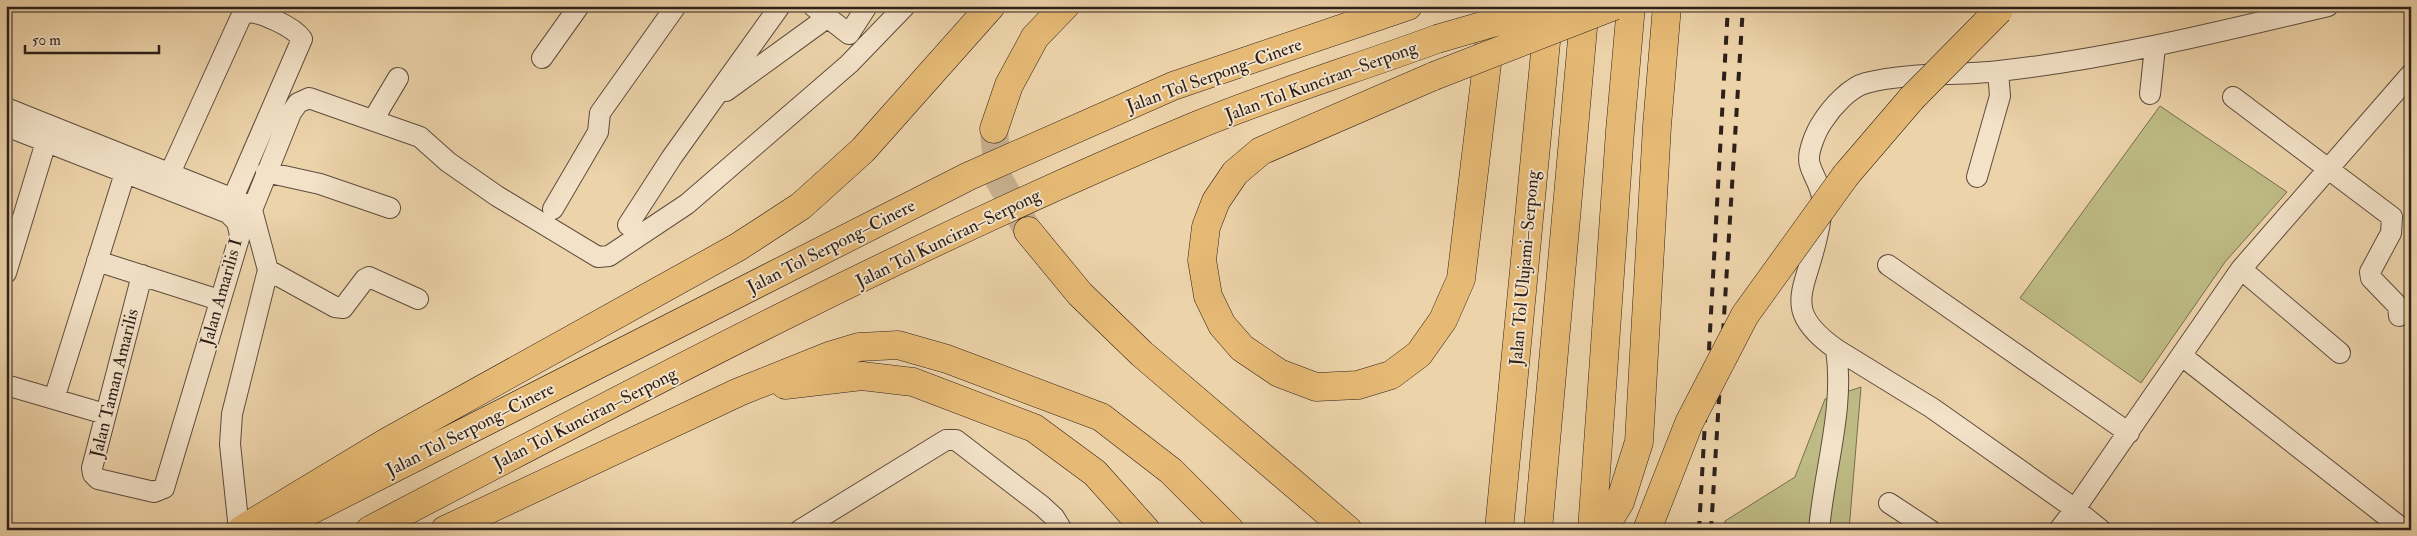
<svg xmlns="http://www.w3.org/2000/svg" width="2417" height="536" viewBox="0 0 2417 536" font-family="'IM FELL Double Pica',serif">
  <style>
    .green { fill: #bebb85; stroke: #766e50 }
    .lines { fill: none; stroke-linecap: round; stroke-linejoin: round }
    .highway-tunnel { stroke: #c7af8d; stroke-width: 28; stroke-dasharray: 28 14; stroke-linecap: butt }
    .street-casing { stroke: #5d4d3e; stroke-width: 22 }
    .highway-casing { stroke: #2d201a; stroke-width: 29 }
    .street { stroke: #f3e2c8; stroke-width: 20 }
    .highway { stroke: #e6ba75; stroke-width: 28 }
    .rail { stroke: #2d201a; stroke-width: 4; stroke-dasharray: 9 9; stroke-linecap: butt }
    .highway-bridge-casing { stroke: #2d201a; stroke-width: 29; stroke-linecap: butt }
    .highway-bridge { stroke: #e6ba75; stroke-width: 28 }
    .labels { text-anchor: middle; stroke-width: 4; stroke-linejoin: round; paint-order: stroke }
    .street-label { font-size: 18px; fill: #2d201a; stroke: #f3e2c8 }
  </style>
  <rect width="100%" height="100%" fill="#edd3aa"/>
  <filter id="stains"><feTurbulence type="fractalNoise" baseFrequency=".004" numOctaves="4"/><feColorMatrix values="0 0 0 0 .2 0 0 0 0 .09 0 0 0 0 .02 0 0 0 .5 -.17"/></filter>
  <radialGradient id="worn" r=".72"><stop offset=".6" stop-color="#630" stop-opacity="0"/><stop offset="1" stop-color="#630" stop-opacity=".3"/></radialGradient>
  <!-- green -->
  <path class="green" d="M 2160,106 L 2287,192 L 2225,262 L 2141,383 L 2020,298 Z
    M 1861,387 L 1849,530 L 1724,530 L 1725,521 L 1795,477 L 1825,399 Z"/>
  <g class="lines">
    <!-- highway-tunnel -->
    <path class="highway-tunnel" d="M 994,129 L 998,178 L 1026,227"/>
    <!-- street casing -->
    <g class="street-casing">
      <path id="street" d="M 813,6 L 849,34 L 867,6
        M 542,58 L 579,6
        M 726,91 L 828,17
        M 2150,94 L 2155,47
        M 2233,97 L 2392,217 L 2391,233 L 2370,272 L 2371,278 L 2398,306 L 2399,316
        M 6,108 L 246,204 L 252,210 L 268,270 L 232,414 L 230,444 L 239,530
        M 373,120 L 398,78
        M 6,126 L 228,213 L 237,222 L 240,235 L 164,488 L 154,492 L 98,479 L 93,474 L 92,468 L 142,275
        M 266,172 L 320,184 L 390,208
        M 170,173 L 240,19 L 245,12 C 260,11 294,27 302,39 L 233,198
        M 1977,177 L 2000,96 L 1998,71
        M 553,209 L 598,132 L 600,113 L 676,6
        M 252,210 L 291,113 L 298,103 L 309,98 L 420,137 L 448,162 L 497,196 L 598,257 L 609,256 L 687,204 L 849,64 L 905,6
        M 628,225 L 672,157 L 780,6
        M 97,261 L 219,300
        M 1888,265 L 2129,433
        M 2241,269 L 2340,353
        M 268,270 L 335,307 L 343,308 L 365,279 L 369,277 L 418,299
        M 6,273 L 46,142
        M 1836,349 L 1932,408 L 2075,509 L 2241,269 L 2411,74
        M 2182,356 L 2399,526
        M 6,385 L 105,414
        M 54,399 L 125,173
        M 1889,503 L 1930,530
        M 800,530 L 946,440 L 956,440 L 1042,506 L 1054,517 L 1062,530
        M 1819,530 C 1824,470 1845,409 1836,349 C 1781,310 1805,292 1817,237 C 1820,225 1822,210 1822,198 C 1821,186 1813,176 1810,165 C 1806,154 1816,131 1823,121 C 1832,107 1850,87 1866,83 C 1909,72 1955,76 1999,71 C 2110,59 2219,32 2328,6
        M 2059,530 L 2075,509 L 2101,530"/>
    </g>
    <!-- highway casing -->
    <g class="highway-casing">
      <path id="highway" d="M 1434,76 L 1261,151 L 1235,173 L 1216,201 L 1206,227 L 1202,260 L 1208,296 L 1222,325 L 1242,348 L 1279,373 L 1316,387 L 1358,385 L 1391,375 L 1419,354 L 1443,320 L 1461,279 L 1494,6
        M 994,129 L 1009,85 L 1035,37 L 1065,6
        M 1846,175 L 1912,98
        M 1028,231 L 1080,294 L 1142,354 L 1348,530
        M 785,385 L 862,376 L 913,382 L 1034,428 L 1095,473 L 1146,530
        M 241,530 L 387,442 L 738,247 L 801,206 L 863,150 L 991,6
        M 272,530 L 969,176 L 1173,86 L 1408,6
        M 370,530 C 642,387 914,243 1198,125 C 1276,93 1358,68 1437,39
        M 445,530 L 739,392 L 829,356 L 859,347 L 898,345 L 947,359 L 1101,417 L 1171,471 L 1230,530
        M 1499,530 L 1549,11
        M 1538,530 L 1585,6
        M 1592,530 L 1620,131 L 1631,6
        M 1603,530 L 1620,502 L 1639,442 L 1657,126 L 1667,6"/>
    </g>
    <!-- street -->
    <use href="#street" class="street"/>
    <!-- highway -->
    <use href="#highway" class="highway"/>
    <!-- rail -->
    <path class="rail" d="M 1699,530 L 1728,6
      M 1711,530 L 1743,6"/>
    <!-- highway-bridge casing -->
    <g class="highway-bridge-casing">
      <path id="highway-bridge" d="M 1437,39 L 1551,6
        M 1434,76 L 1614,6
        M 1912,98 L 1999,10
        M 1647,530 L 1689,423 L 1745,315 L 1846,175"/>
    </g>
    <!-- highway-bridge -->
    <use href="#highway-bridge" class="highway-bridge"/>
  </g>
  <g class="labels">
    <!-- street labels -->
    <g class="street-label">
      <text transform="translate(1214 75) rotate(-20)" y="6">Jalan Tol Serpong–Cinere</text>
      <text transform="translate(1321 81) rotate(-20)" y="6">Jalan Tol Kunciran–Serpong</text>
      <text transform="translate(948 238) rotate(-26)" y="6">Jalan Tol Kunciran–Serpong</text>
      <text transform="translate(831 246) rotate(-27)" y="6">Jalan Tol Serpong–Cinere</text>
      <text transform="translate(1524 268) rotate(-85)" y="6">Jalan Tol Ulujami–Serpong</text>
      <text transform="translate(221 292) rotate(-74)" y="6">Jalan Amarilis I</text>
      <text transform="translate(114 383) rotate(-76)" y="6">Jalan Taman Amarilis</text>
      <text transform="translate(585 418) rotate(-27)" y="6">Jalan Tol Kunciran–Serpong</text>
      <text transform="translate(470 429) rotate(-27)" y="6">Jalan Tol Serpong–Cinere</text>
    </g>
  </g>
  <!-- margin -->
  <rect width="2417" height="536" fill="none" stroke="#edd3aa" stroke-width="25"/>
  <rect x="8" y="8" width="2402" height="521" fill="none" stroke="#2d201a" stroke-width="2.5"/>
  <rect x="12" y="12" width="2392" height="511" fill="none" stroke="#2d201a"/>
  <!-- scale -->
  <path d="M25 45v8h134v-8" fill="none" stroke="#2d201a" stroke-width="2.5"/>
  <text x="32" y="45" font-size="15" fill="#2d201a" stroke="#f3e2c8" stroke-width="4" paint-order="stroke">50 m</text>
  <rect width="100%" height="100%" filter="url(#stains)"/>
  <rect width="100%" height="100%" fill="url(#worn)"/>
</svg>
